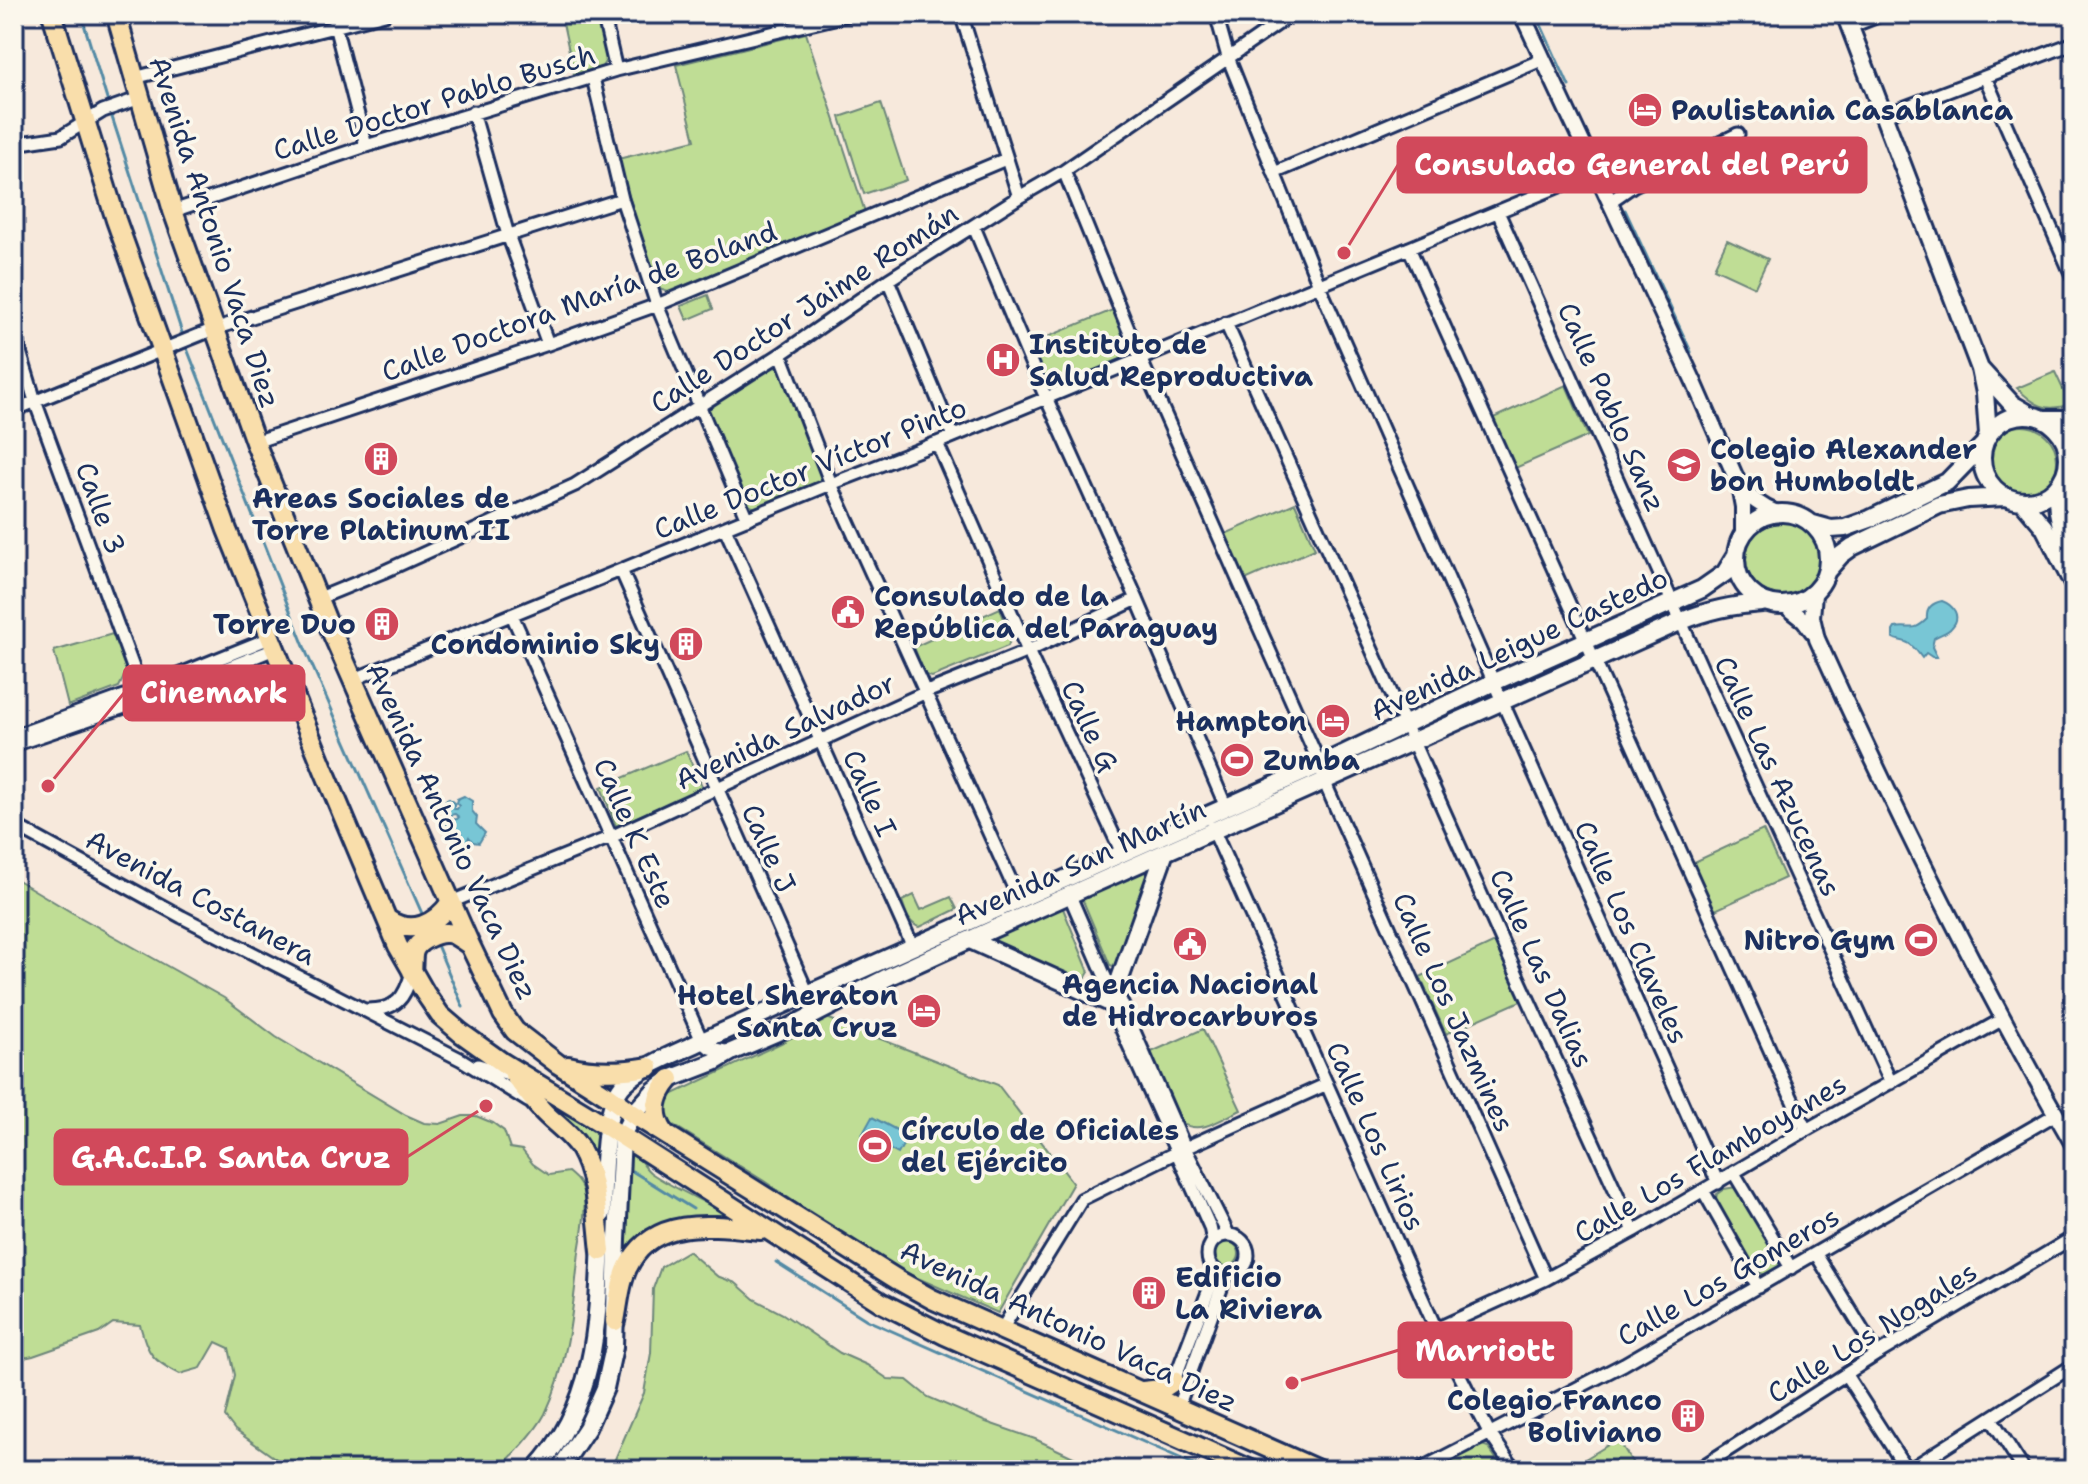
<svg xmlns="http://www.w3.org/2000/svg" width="2088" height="1484" viewBox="0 0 2088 1484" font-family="'Shantell Sans',sans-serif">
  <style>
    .green { fill: #bfdd95; stroke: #6d867a; stroke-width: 2 }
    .water { fill: #78c6d5; stroke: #538aa5; stroke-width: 2 }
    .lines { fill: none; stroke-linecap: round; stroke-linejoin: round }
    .stream { stroke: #538aa5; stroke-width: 3 }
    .minor-casing { stroke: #1b2f5e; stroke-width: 17 }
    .tertiary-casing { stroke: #1b2f5e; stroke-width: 20 }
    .secondary-casing { stroke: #1b2f5e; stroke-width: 22 }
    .trunk-casing { stroke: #1b2f5e; stroke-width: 24 }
    .minor { stroke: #fbf7ec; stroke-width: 11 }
    .tertiary { stroke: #fbf7ec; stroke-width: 14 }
    .secondary { stroke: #fbf7ec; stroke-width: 16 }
    .trunk { stroke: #f9deab; stroke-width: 18 }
    .labels { text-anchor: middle; stroke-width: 7; stroke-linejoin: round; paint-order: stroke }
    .street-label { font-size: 28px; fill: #1b2f5e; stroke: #fbf7ec }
    .poi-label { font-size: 28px; font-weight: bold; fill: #1b2f5e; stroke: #fbf7ec; text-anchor: start }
    .leader { fill: none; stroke: #d1495b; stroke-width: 3 }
    .callout-dot { fill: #d1495b; stroke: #fbf7ec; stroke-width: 3 }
    .callout { fill: #d1495b; stroke: #d1495b; stroke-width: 3 }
    .callout-label { font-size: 30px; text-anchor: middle; font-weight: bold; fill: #fff }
  </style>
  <rect width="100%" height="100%" fill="#f7e9dc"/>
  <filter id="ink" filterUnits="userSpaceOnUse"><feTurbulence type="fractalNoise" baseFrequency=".0125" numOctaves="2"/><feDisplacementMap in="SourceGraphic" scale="16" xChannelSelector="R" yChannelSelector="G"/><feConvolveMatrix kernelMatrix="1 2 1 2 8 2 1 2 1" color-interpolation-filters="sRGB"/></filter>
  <g filter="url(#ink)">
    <!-- green -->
    <path class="green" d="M 561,14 L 597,14 L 607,58 L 602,67 L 574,74 Z
      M 806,33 L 865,212 L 668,292 L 656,288 L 618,159 L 695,140 L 676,65 Z
      M 881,103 L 906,180 L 864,194 L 840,117 Z
      M 1727,240 L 1768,259 L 1755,287 L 1714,268 Z
      M 708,295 L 713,309 L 687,320 L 681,306 Z
      M 1115,309 L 1130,347 L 1128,356 L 1054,387 L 1044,384 L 1030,344 Z
      M 773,367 L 778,368 L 783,371 L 823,472 L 820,482 L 755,508 L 746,504 L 708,411 L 711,406 Z
      M 2055,372 L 2070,404 C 2046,413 2034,405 2017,388 Z
      M 1566,385 L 1588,436 L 1513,469 L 1491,419 Z
      M1987 461a35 35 0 1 1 70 0a35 35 0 1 1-70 0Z
      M 1295,503 L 1315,549 L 1243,581 L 1223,535 Z
      M1746 559a37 37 0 1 1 74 0a37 37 0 1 1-74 0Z
      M 1000,608 L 1011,638 L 1008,646 L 932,677 L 925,675 L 914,647 Z
      M 116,633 L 128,669 L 119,687 L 68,706 L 54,651 Z
      M 686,751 L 703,788 L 616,826 L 601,787 Z
      M 1763,830 L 1785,878 L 1711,912 L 1690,864 Z
      M 1155,863 L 1119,968 L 1110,965 L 1081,896 Z
      M 14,878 L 71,912 L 224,998 L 276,1037 L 406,1115 L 424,1123 L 440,1124 L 463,1116 L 476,1116 L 493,1123 L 504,1131 L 510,1148 L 522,1150 L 533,1164 L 549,1175 L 568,1172 C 575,1178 580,1182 583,1191 C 587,1209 582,1233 579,1252 C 573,1305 569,1364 545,1414 C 536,1431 512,1457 497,1470 L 292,1470 L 235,1430 L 225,1417 L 235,1375 L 229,1348 L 216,1342 L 201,1368 L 180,1374 C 151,1359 149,1356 140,1325 L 113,1323 L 99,1333 L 33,1356 L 14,1360 Z
      M 914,895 L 921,910 L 951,897 L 957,909 L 920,927 C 908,924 906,912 902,901 Z
      M 1062,906 L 1089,972 L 1086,977 L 1080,979 L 984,940 Z
      M 1497,941 L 1523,1000 L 1446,1034 L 1420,977 Z
      M 827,1018 L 998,1085 L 1073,1183 L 998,1313 L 906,1273 L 863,1249 L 764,1181 L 667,1121 L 664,1104 L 669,1096 L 781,1043 Z
      M 1203,1029 L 1241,1110 C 1221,1119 1201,1135 1181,1123 L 1149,1053 Z
      M 538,1092 L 600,1132 L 597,1196 Z
      M 628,1152 C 640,1155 642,1166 651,1173 C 679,1192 710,1203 738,1221 L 675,1219 L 649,1231 L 623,1261 Z
      M 1736,1187 L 1778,1257 L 1780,1270 L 1769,1277 L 1754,1270 L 1715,1202 L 1717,1194 L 1724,1189 Z
      M1215 1254a12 12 0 1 1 24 0a12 12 0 1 1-24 0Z
      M 688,1251 L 717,1276 L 736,1283 L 754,1299 L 783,1314 L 840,1353 L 867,1365 L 888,1379 L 907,1380 L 928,1397 L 986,1422 L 1035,1439 L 1101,1470 L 607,1470 L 612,1466 L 644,1393 L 651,1353 L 653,1289 L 661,1267 Z
      M 1618,1439 L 1637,1470 L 1567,1470 Z
      M 1482,1445 L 1488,1447 L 1504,1470 L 1431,1470 Z"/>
    <!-- water -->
    <path class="water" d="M 1942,601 C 1953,605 1962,616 1952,627 C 1948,633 1940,634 1934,638 L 1932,647 L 1937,657 L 1932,657 L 1926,653 L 1922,658 C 1918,653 1915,647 1908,643 C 1902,640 1898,641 1893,638 L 1893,631 L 1895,628 C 1911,625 1913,633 1927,619 C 1926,609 1932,603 1942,601 Z
      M 464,796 L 472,801 L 472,811 L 477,817 L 476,824 L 485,833 L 479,843 L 473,842 L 469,837 L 466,844 L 461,845 L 456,841 L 456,838 L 462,834 L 461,832 C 455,831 448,836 447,825 L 450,820 L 457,819 L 459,817 L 455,814 L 450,815 L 444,811 L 445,801 L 449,799 L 454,803 L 454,809 L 457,809 L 459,806 L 456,803 L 457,799 Z
      M 872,1117 L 908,1136 L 898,1154 L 862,1135 Z"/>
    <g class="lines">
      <!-- stream -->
      <path class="stream" d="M 81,14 L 109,106
        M 1536,14 L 1569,86
        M 111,114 L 184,339
        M 1625,210 L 1691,352
        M 186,346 L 307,654 L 424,918
        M 437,945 L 463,1007
        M 632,1171 L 693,1209
        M 776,1262 L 867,1320 L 1207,1470"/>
      <!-- minor casing -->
      <g class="minor-casing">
        <path id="minor" d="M 332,14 L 366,146
          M 603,14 L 616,70
          M 961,14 L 1019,197
          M 1216,14 L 1228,57 L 1319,285 L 1502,701 L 1718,1183
          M 1850,27 L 1883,14
          M 1985,77 L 2074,280
          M 134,78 L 385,14
          M 593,78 L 622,199 L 657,305 L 747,519
          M 473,112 L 508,235 L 548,344
          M 1882,116 L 2074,43
          M 14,144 L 61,137 L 103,111 L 140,98
          M 1064,171 L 1140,358 L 1320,765 L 1328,790 L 1546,1279
          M 1274,173 L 1544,59
          M 1611,201 L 1634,185 L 1738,134
          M 173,211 L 366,146 L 616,70 L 851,14
          M 1498,212 L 1703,671 L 1891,1083
          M 974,227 L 1039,382 L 1137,599 L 1226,807
          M 1409,248 L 1806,1130
          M 888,280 L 953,436
          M 1226,323 L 1514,968 L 1634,1231
          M 14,332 L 35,401 L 145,700
          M 781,354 L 831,484 L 1019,899
          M 14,410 L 214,329 L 622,199
          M 255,442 L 548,344 L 657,305 L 1006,159
          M 937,443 L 1028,651 L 1122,853
          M 725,528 L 913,947
          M 621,570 L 808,994 L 819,1012
          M 317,599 L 383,572 L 575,485 L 781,354 L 888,280 L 1019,197 L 1064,171 L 1292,14
          M 512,615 L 702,1041 L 710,1048 L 730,1052
          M 352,680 L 831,484 L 937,443 L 1596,171
          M 14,736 L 141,690 L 270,638
          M 14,745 L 145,700 L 275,649
          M 14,825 L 182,917 L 462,1060 L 528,1101
          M 1212,827 L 1436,1329 L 1490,1434 L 1515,1470
          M 1070,896 L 1106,979 L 1116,990 L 1185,1148 L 1228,1234
          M 451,902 L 611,837 L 924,693 L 1028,651 L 1137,599
          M 1106,979 L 1107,993 L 1110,1003 L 1210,1227 L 1213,1241
          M 367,1010 C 396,1010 405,999 412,972
          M 478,1065 L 515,1076
          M 1734,1173 L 1791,1268
          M 1704,1192 L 1758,1287
          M1208 1255a20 20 0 1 1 40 0a20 20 0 1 1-40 0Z
          M 1816,1254 L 1877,1354
          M 1002,1329 L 1082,1199 L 1185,1148 L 1327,1084
          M 1436,1329 L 1546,1279 L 1634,1231 L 1806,1130 L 2003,1019
          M 1846,1375 L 1907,1470
          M 1172,1386 L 1216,1271
          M 1178,1407 L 1226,1275
          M 1991,1418 L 2024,1470
          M 1419,1470 L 1624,1364 L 2056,1114
          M 1697,1470 L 1877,1354 L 2074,1237
          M 1909,1470 L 2074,1365"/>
      </g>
      <!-- tertiary casing -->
      <g class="tertiary-casing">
        <path id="tertiary" d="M 1522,14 L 1694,382 L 1739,485 L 1743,507 L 1743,533
          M 1739,486 C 1751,498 1761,507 1777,513
          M 1814,594 L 1812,617 L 1817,639 C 1895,811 1979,982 2074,1146
          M 1786,606 L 1804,620 L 1813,632"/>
      </g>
      <!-- secondary casing -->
      <g class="secondary-casing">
        <path id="secondary" d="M 1845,14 L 1980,369 L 1985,393 L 1988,435
          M 1981,370 L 2012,404 L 2031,415
          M1982 458a43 43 0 1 1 86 0a43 43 0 1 1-86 0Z
          M 2045,419 L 2074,419
          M 2058,486 C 2054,513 2063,534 2074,558
          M 2022,501 L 2044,527 L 2074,586
          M1736 559a46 46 0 1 1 92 0a46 46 0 1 1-92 0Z
          M 1813,524 L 1831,529 L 1845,528 L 1870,519 L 1947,482 L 1983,445
          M 1827,571 L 1841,555 L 1852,547 L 1939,505 L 1968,499 L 2005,497
          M 970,940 L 1110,1003
          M 1116,990 L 1165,852
          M 602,1214 C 604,1181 601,1105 625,1083 C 646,1064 677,1053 702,1041 L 1320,765 L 1494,682 L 1702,589 L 1725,573 L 1736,555
          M 535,1470 C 597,1405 598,1321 601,1237
          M 559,1470 L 587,1428 L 605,1388 L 614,1347 L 617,1240 L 622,1136 L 633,1114 L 655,1090 L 670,1079 L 714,1062 L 731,1052 L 792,1026 L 892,975 L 993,929 L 1682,621 C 1708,610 1733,605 1762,603"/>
      </g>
      <!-- trunk casing -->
      <g class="trunk-casing">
        <path id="trunk" d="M 52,14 L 116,220 L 227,530 L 324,770 L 398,946 L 425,993 L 440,1015 L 461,1033 L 503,1063 L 608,1127 L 882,1303 L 945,1335 L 1251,1470
          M 116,14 L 173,211 L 255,442 L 326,619 L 470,945 L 503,1014 L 515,1031 L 558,1064 L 607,1095 L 633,1114 L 898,1280 L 932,1299 L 1318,1470
          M 387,919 C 411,936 435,925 451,902
          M 412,971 C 413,965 412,956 414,951 C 417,941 437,932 447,933 C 455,933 463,941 470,945
          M 568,1066 C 596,1073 621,1072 649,1067
          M 514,1075 C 523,1086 531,1098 541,1109 C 553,1123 570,1132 580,1149 C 597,1178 597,1218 601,1251
          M 664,1132 C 651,1113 656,1095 670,1079
          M 615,1321 C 619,1301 620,1278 631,1261 C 658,1215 717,1226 761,1230
          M 1143,1391 L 1162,1389 L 1174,1381"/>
      </g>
      <!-- minor -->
      <use href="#minor" class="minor"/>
      <!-- tertiary -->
      <use href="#tertiary" class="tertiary"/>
      <!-- secondary -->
      <use href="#secondary" class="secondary"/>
      <!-- trunk -->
      <use href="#trunk" class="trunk"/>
    </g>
  </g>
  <!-- icons -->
  <defs>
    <g id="hotel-disc" transform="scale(1.8)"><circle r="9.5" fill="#d1495b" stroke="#fbf7ec"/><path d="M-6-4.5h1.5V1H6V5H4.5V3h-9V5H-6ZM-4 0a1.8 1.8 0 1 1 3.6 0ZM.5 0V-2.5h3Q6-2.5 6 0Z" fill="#fff"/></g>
    <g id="hospital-disc" transform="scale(1.8)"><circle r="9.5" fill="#d1495b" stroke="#fbf7ec"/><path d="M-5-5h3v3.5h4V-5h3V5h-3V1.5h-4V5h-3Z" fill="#fff"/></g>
    <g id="building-disc" transform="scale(1.8)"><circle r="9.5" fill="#d1495b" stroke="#fbf7ec"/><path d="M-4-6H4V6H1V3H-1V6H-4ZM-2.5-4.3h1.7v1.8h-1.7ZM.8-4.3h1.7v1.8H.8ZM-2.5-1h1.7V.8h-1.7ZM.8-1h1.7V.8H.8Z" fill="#fff"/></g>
    <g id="school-disc" transform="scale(1.8)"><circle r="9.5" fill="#d1495b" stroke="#fbf7ec"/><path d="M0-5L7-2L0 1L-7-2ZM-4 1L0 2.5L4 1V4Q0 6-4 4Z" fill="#fff"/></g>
    <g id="civic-disc" transform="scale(1.8)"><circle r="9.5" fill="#d1495b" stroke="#fbf7ec"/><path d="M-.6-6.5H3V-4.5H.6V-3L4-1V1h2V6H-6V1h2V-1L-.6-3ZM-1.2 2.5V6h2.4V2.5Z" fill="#fff"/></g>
    <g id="stadium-disc" transform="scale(1.8)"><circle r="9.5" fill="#d1495b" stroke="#fbf7ec"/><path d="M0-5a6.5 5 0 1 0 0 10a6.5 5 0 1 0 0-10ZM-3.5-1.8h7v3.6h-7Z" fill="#fff"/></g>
  </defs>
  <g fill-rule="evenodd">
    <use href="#hotel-disc" x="1645" y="110"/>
    <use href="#hospital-disc" x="1003" y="360"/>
    <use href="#building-disc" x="381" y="459"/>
    <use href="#school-disc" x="1684" y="465"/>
    <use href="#civic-disc" x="848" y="612"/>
    <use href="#building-disc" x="382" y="624"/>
    <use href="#building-disc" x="686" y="644"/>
    <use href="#hotel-disc" x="1333" y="721"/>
    <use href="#stadium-disc" x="1237" y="760"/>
    <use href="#stadium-disc" x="1921" y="940"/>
    <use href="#civic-disc" x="1190" y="944"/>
    <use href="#hotel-disc" x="924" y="1011"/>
    <use href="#stadium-disc" x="875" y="1146"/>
    <use href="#building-disc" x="1149" y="1293"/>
    <use href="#building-disc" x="1688" y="1416"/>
  </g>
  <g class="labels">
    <!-- street labels -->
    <g class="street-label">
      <text transform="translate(434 102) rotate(-17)" y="10">Calle Doctor Pablo Busch</text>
      <text transform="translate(215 232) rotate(72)" y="10">Avenida Antonio Vaca Diez</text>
      <text transform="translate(579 301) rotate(-20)" y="10">Calle Doctora María de Boland</text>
      <text transform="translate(804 308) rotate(-33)" y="10">Calle Doctor Jaime Román</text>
      <text transform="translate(1612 407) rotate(66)" y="10">Calle Pablo Sanz</text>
      <text transform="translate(810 468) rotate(-22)" y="10">Calle Doctor Víctor Pinto</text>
      <text transform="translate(101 508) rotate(70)" y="10">Calle 3</text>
      <text transform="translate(1519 644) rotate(-25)" y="10">Avenida Leigue Castedo</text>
      <text transform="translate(1090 726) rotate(65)" y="10">Calle G</text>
      <text transform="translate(785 731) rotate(-25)" y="10">Avenida Salvador</text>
      <text transform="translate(1778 776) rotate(65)" y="10">Calle Las Azucenas</text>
      <text transform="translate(870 793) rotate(66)" y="10">Calle I</text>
      <text transform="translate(452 831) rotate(65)" y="10">Avenida Antonio Vaca Diez</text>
      <text transform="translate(635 833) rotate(66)" y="10">Calle K Este</text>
      <text transform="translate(769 848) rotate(66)" y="10">Calle J</text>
      <text transform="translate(1080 862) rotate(-24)" y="10">Avenida San Martín</text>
      <text transform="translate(201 897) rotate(28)" y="10">Avenida Costanera</text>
      <text transform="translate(1632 932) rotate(66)" y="10">Calle Los Claveles</text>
      <text transform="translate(1542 968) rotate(66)" y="10">Calle Las Dalias</text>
      <text transform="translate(1454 1012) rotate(66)" y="10">Calle Los Jazmines</text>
      <text transform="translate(1376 1136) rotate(66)" y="10">Calle Los Lirios</text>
      <text transform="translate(1710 1158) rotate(-30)" y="10">Calle Los Flamboyanes</text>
      <text transform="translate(1728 1276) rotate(-30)" y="10">Calle Los Gomeros</text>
      <text transform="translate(1069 1326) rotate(25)" y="10">Avenida Antonio Vaca Diez</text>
      <text transform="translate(1872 1332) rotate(-32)" y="10">Calle Los Nogales</text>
    </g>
    <!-- poi labels -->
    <g class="poi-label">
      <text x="1671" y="120">Paulistania Casablanca</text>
      <text x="1029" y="354">Instituto de<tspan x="1029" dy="32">Salud Reproductiva</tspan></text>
      <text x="1710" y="459">Colegio Alexander<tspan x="1710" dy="32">bon Humboldt</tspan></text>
      <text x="381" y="508" text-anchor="middle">Areas Sociales de<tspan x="381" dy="32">Torre Platinum II</tspan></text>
      <text x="874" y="606">Consulado de la<tspan x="874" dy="32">República del Paraguay</tspan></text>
      <text x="356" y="634" text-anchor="end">Torre Duo</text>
      <text x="660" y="654" text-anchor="end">Condominio Sky</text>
      <text x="1307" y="731" text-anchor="end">Hampton</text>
      <text x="1263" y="770">Zumba</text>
      <text x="1895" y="950" text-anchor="end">Nitro Gym</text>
      <text x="1190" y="994" text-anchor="middle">Agencia Nacional<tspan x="1190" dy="32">de Hidrocarburos</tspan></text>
      <text x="898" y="1005" text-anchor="end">Hotel Sheraton<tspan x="898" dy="32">Santa Cruz</tspan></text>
      <text x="901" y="1140">Círculo de Oficiales<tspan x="901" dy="32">del Ejército</tspan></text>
      <text x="1175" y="1287">Edificio<tspan x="1175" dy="32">La Riviera</tspan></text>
      <text x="1662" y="1410" text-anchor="end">Colegio Franco<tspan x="1662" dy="32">Boliviano</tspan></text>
    </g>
  </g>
  <!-- callouts -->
  <path class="leader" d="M1344 253L1398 165M48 786L124 693M486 1106L407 1157M1292 1383L1399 1350"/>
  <g class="callout-dot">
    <circle cx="1344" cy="253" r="8"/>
    <circle cx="48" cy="786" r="8"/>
    <circle cx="486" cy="1106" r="8"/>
    <circle cx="1292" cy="1383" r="8"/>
  </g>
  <g class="callout">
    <rect x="1398" y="138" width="468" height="54" rx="8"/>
    <rect x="124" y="666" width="180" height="54" rx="8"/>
    <rect x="55" y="1130" width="352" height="54" rx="8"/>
    <rect x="1399" y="1323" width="172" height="54" rx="8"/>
  </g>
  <g class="callout-label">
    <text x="1632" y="175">Consulado General del Perú</text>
    <text x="214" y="703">Cinemark</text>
    <text x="231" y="1168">G.A.C.I.P. Santa Cruz</text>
    <text x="1485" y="1361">Marriott</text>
  </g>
  <!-- margin -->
  <rect width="2088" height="1484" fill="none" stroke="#fbf7ec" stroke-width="48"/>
  <rect x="24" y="24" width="2040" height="1436" fill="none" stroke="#1b2f5e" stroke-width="3" filter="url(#ink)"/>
</svg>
